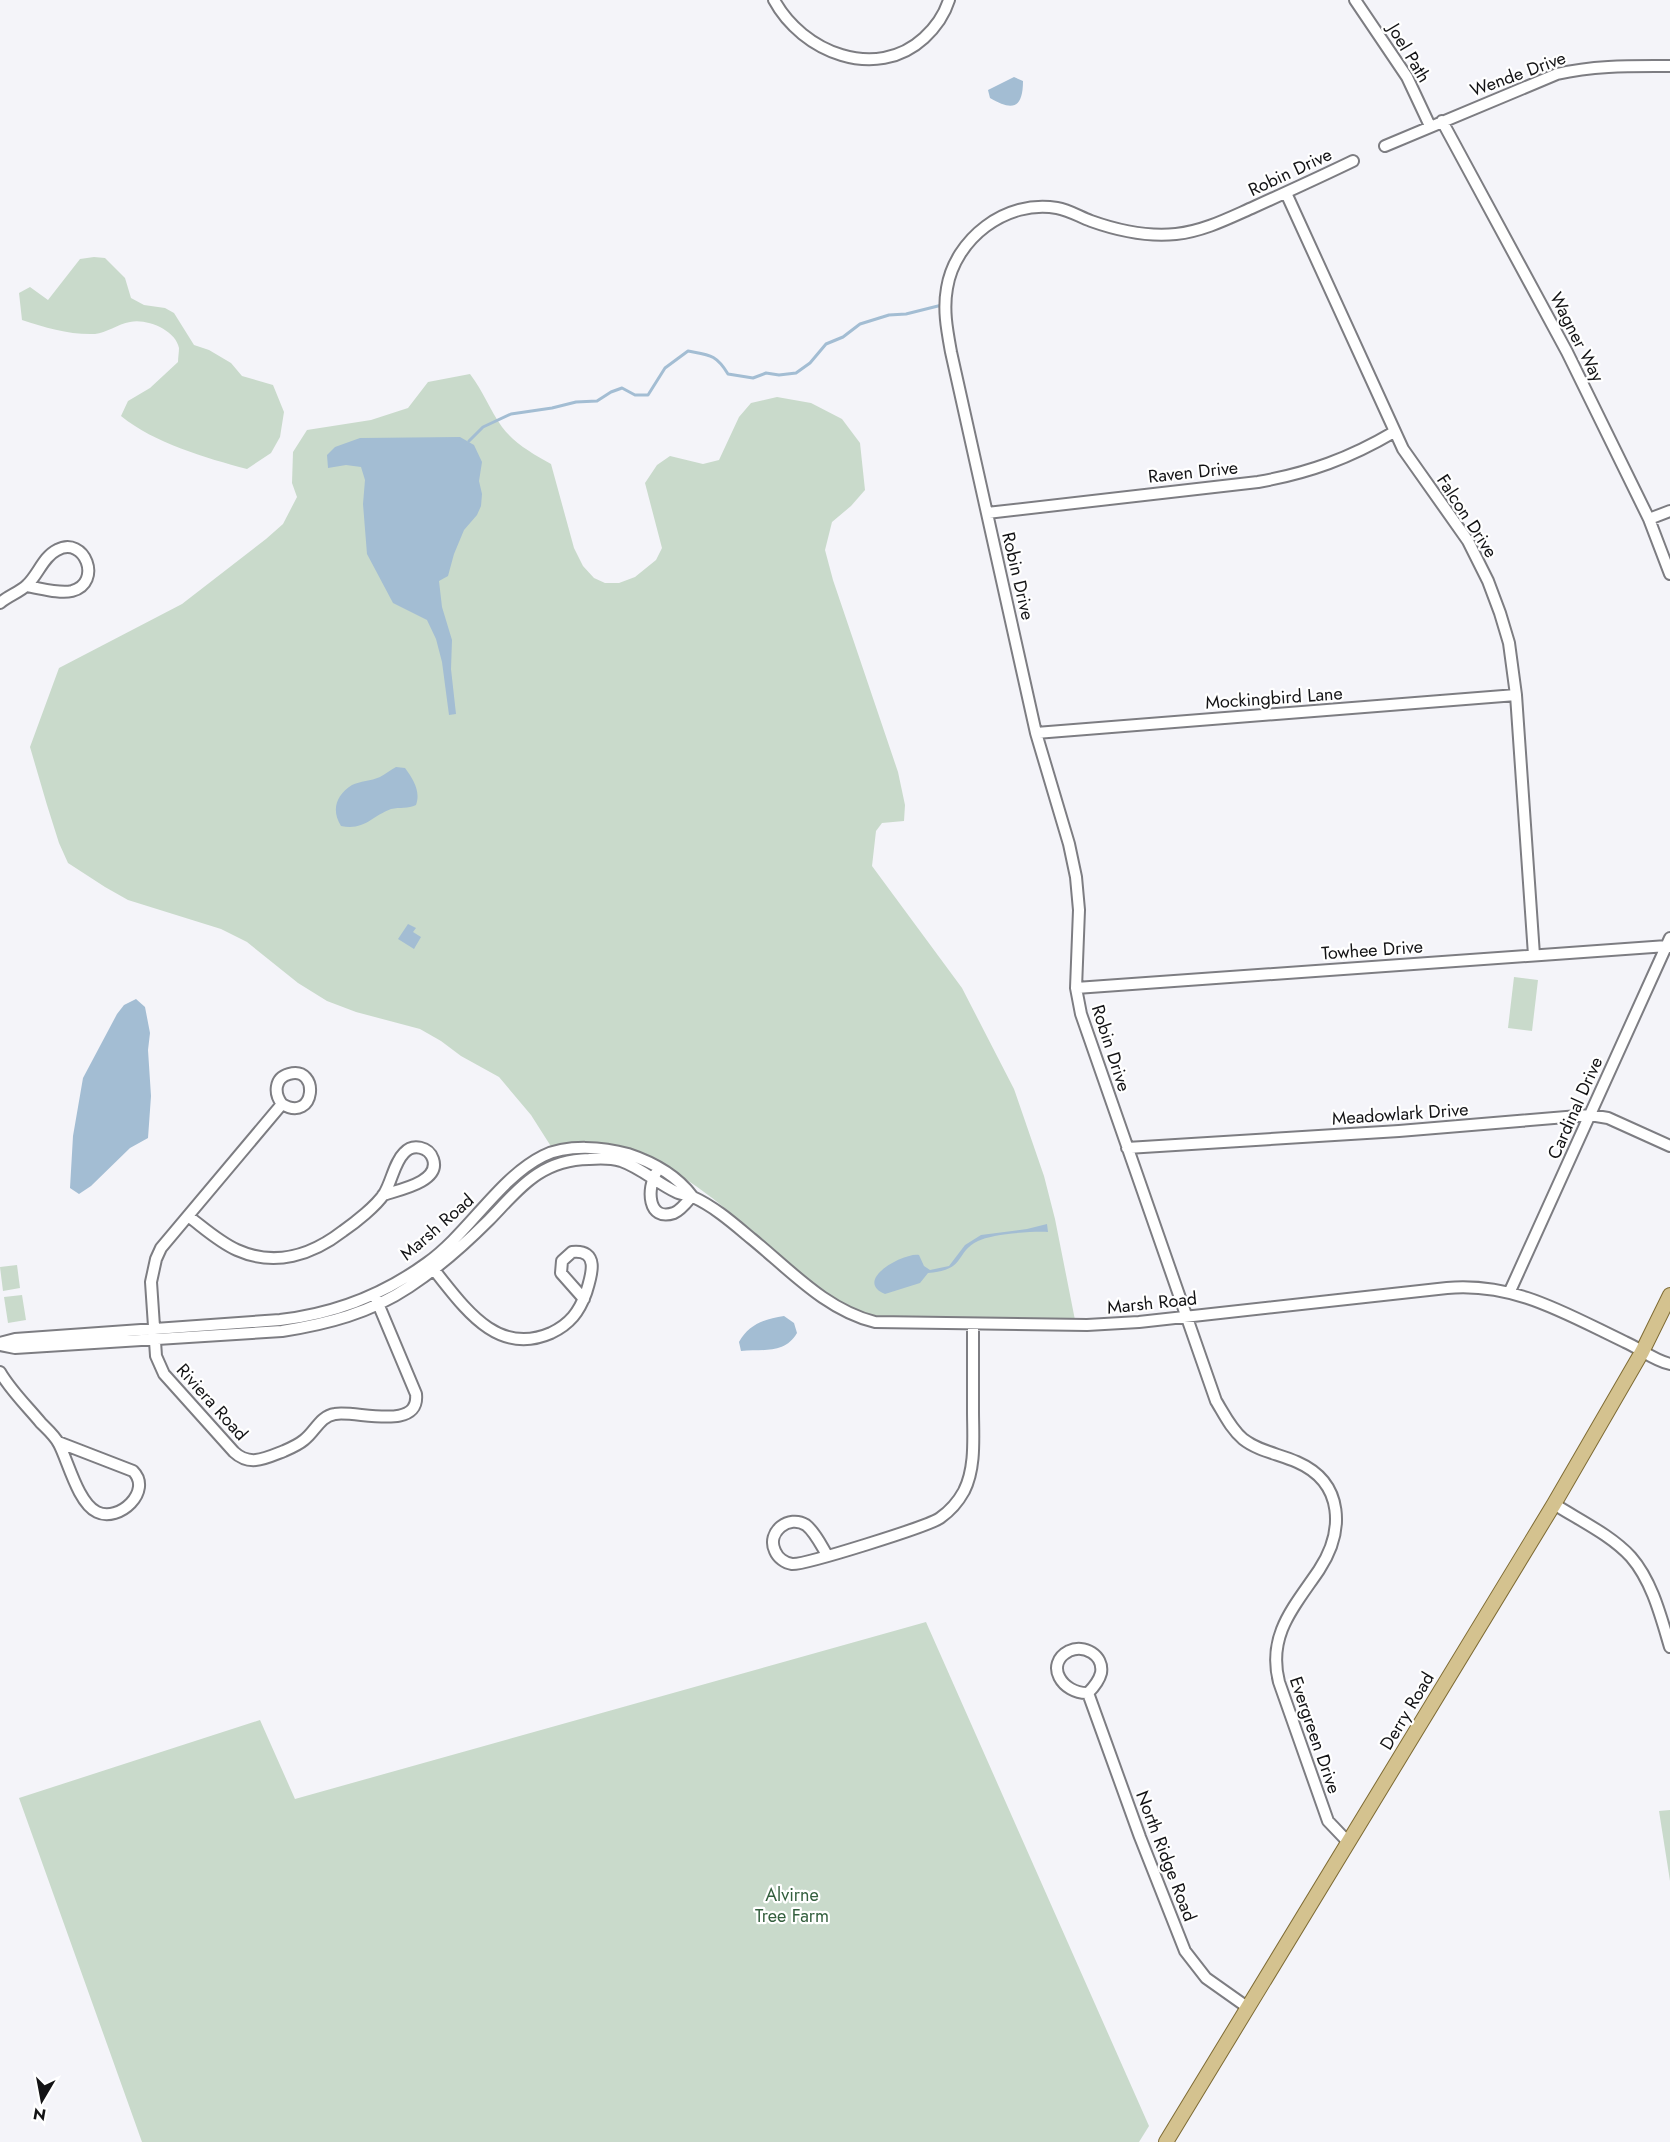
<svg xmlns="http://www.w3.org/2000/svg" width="1670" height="2142" viewBox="0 0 1670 2142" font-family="Jost,sans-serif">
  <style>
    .green { fill: #c9dacb }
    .water { fill: #a3bdd3 }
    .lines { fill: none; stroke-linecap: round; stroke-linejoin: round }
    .stream { stroke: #a3bdd3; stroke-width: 3 }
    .minor-casing { stroke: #7d7d82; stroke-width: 14 }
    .major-casing { stroke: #7e6b34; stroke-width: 16 }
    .minor { stroke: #fff; stroke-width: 10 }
    .major { stroke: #d4c28f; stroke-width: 14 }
    .labels { text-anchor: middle; stroke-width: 4.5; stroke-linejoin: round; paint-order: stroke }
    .street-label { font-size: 18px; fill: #131315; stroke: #fff }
    .park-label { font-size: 18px; fill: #345f3e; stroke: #fff }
  </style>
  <rect width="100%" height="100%" fill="#f4f4f9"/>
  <!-- green -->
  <path class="green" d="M 94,257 L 105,258 L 125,278 L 131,298 L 144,305 L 165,308 L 174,313 L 194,345 L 209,350 L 231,363 L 242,376 L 273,385 L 284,412 L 280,437 L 271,453 L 247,469 C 206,458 154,443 121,416 L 128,401 L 150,388 L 178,362 C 178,358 179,352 179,348 C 176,330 146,318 130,322 C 118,324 106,333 95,334 C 70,335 46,328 22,320 L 19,293 L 30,287 L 48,300 L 80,259 Z
    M 470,374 C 483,391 490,410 502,427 C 515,444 533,454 551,464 L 574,548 L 583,566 L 594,578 L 605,583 L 619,583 L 635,577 L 656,560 L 662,548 L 645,483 L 657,465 L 670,456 L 703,464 L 719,460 L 739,417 L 751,403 L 777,397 L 811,403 L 842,419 L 860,443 L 865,490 L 851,506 L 832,522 L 825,550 L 833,580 L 898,772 L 905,805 L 904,821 L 882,823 L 876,831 L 872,866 L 962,988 L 1014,1089 L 1044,1176 L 1055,1219 L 1075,1320 L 892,1318 C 884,1318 876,1318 869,1316 C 838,1309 813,1282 789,1263 C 726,1210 642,1122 552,1148 L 531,1115 L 499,1077 L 461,1056 L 441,1041 L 420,1029 L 356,1012 L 327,1001 L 298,983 L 247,942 L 221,929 L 128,900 L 105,887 L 68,863 L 59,843 L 47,805 L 30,747 L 59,668 L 182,604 L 266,539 L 283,524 L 297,497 L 292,483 L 293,452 L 307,430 L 371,420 L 408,408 L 428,382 Z
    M 1514,977 L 1538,980 L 1532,1031 L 1508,1028 Z
    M 17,1265 L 20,1288 L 3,1291 L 0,1267 Z
    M 22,1295 L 26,1320 L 8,1323 L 4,1297 Z
    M 926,1622 L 1149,2126 L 1139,2142 L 142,2142 L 19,1798 L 260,1720 L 295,1799 Z
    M 1670,1810 L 1670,1881 L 1659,1811 Z"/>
  <!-- water -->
  <path class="water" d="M 1014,77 L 1023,81 C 1023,109 1012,111 990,98 L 988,90 Z
    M 460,437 L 474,445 L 482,462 L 479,481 L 482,494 L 481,506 L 477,515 L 464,530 L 454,554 L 448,576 L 439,581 L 442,607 L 452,640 L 451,669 L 456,714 L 449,715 L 442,662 L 436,639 L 427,620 L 393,603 L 367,554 L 363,504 L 365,480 L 361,467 L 346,465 L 328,468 L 327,455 L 335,447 L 360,438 Z
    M 396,767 L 405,768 C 413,779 421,791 416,805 C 408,809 400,807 391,809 C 372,816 364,831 341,826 C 331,810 336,795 352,785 C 360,781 371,781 380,777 C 386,774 390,770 396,767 Z
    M 408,924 L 416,928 L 413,932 L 421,937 L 414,949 L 398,939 Z
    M 136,999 L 145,1007 L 150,1033 L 148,1050 L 151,1096 L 148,1138 L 130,1148 L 91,1186 L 79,1194 L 70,1188 L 73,1136 L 83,1078 L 117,1014 L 124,1005 Z
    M 1047,1224 L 1048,1232 C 1033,1231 991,1234 978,1241 C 954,1253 967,1270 928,1273 L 920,1283 L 885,1294 C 852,1280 905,1252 919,1255 L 924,1266 L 930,1270 L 949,1266 L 965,1245 L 981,1235 L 1027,1229 Z
    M 784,1316 L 794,1323 L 797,1333 C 785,1354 763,1349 741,1351 L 739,1342 C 749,1324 765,1319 784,1316 Z"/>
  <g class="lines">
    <!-- stream -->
    <path class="stream" d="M 469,441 L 483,427 L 511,414 L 552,408 L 576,402 L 597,401 L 611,392 L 622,388 L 635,395 L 648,395 L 665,368 L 688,351 C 709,355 716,354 728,374 L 753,378 L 766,373 L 779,375 L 796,373 L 810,363 L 826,344 L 843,337 L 860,324 L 889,315 L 906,314 L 942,305"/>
    <!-- minor casing -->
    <g class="minor-casing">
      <path id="minor" d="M 774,0 C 802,52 876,82 924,38 C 936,27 944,16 949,0
        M 1355,0 L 1407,77 L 1430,126
        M 1442,121 L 1567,352 L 1649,519 L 1670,574
        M 1385,146 L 1557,74 C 1595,65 1632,66 1670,66
        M 1286,193 L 1403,449 L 1468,541 L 1488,581 L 1500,613 L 1509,643 L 1516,695 L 1534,955
        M 987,513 L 1258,482 C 1309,473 1350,458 1394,432
        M 1649,519 L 1670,511
        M 0,603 C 8,596 20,592 27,585 C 38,575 43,557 57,550 C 85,535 103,583 72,591 C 59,594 40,588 26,586
        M 1036,733 L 1516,695
        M 1076,988 L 1667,946 L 1670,947
        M 282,1104 C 316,1124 320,1065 289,1074 C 274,1078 274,1094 282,1104 L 161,1248 L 156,1259 L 151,1282 L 156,1356 L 164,1374 L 234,1452 C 250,1467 266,1458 284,1451 C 291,1448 298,1445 304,1440 C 315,1432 320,1416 335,1414 C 356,1410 420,1432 416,1394 L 374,1294
        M 1127,1148 L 1399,1131 L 1590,1115 L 1608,1118 L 1670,1146
        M 656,1173 C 647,1188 647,1222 674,1213 C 681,1210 687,1202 692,1196
        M 188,1216 C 204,1228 219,1242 237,1250 C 275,1267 312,1255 343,1231 C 356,1222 376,1206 384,1194 C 392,1181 394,1163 404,1153 C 413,1143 429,1147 433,1159 C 441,1182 398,1190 383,1195
        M 430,1265 C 461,1302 494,1358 551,1333 C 570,1324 579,1312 586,1293 C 591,1277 601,1249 572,1252 L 562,1261 L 561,1273 L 584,1299
        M 1510,1291 L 1670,938
        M 0,1343 L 15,1339 L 280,1320 C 333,1314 383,1295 427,1263 C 468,1234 499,1178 543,1156 C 567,1144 604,1147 628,1154 C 652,1162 677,1176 692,1196
        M 0,1345 L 15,1348 L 282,1331 C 327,1324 370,1313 409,1287 C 438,1268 464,1245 489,1220 C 520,1188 540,1160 589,1159 C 600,1158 611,1158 621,1161 C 641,1168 657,1183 676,1192 C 681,1195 688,1194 693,1197 C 715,1207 734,1224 752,1239 C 790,1270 826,1310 875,1322 L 1087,1325 L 1139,1322 L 1447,1288 C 1515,1282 1566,1314 1625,1342 C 1641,1349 1653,1360 1670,1364
        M 0,1372 C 11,1391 27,1406 41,1423 C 47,1429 55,1436 59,1444 C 68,1461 78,1503 97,1512 C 119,1523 153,1491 133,1471 L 58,1442
        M 1554,1504 C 1579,1520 1611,1535 1631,1557 C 1652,1581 1661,1617 1670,1647
        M 827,1555 C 821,1545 815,1532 806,1525 C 789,1514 766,1532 775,1551 C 778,1558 785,1563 792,1564 C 805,1565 929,1526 940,1518 C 950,1511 958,1502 964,1491 C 976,1467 973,1437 973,1410 C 973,1381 973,1352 973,1324
        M 1088,1693 C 1062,1694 1044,1664 1069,1651 C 1084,1644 1104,1655 1101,1673 C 1099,1681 1094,1687 1088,1693 L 1140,1837 L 1185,1951 L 1206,1978 L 1247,2007
        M 1348,1842 L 1328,1821 L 1279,1682 C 1267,1635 1294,1607 1319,1570 C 1344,1532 1345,1483 1297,1462 C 1279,1454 1258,1451 1243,1439 C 1231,1429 1224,1414 1216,1401 L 1081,1014 L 1076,988 L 1079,910 L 1076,877 L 1069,844 L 1036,733 L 951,352 C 947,330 943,310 947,288 C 955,239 1006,199 1057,208 C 1069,210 1080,217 1091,221 C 1119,231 1147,237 1176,234 C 1204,231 1229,218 1254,207 C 1287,192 1320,177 1353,161"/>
    </g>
    <!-- major casing -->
    <g class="major-casing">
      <path id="major" d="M 1166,2142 L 1554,1504 L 1642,1352 L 1670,1295"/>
    </g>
    <!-- minor -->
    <use href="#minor" class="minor"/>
    <!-- major -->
    <use href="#major" class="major"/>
  </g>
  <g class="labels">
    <!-- street labels -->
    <g class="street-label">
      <text transform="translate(1409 53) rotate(59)" y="6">Joel Path</text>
      <text transform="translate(1518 74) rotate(-20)" y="6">Wende Drive</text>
      <text transform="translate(1290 172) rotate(-25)" y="6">Robin Drive</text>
      <text transform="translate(1577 337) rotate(63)" y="6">Wagner Way</text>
      <text transform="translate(1193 472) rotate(-6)" y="6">Raven Drive</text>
      <text transform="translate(1467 516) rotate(57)" y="6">Falcon Drive</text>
      <text transform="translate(1018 576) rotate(77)" y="6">Robin Drive</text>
      <text transform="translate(1274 698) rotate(-4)" y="6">Mockingbird Lane</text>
      <text transform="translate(1372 950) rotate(-4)" y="6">Towhee Drive</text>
      <text transform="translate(1111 1048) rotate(72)" y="6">Robin Drive</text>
      <text transform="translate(1575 1108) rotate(-66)" y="6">Cardinal Drive</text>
      <text transform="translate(1400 1114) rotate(-4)" y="6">Meadowlark Drive</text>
      <text transform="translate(437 1227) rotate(-41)" y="6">Marsh Road</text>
      <text transform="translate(1152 1303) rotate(-6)" y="6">Marsh Road</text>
      <text transform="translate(212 1402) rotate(48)" y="6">Riviera Road</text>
      <text transform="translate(1407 1711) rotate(-59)" y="6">Derry Road</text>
      <text transform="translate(1315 1735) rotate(71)" y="6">Evergreen Drive</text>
      <text transform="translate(1166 1856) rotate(69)" y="6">North Ridge Road</text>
    </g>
    <!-- park labels -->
    <g class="park-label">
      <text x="792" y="1901">Alvirne<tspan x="792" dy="21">Tree Farm</tspan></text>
    </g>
  </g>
  <!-- north arrow -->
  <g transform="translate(42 2100) rotate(190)" stroke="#ffffff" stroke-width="4.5" paint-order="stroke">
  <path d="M0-4.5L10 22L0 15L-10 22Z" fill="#131315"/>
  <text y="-9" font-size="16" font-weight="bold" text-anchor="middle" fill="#131315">N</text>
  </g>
</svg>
